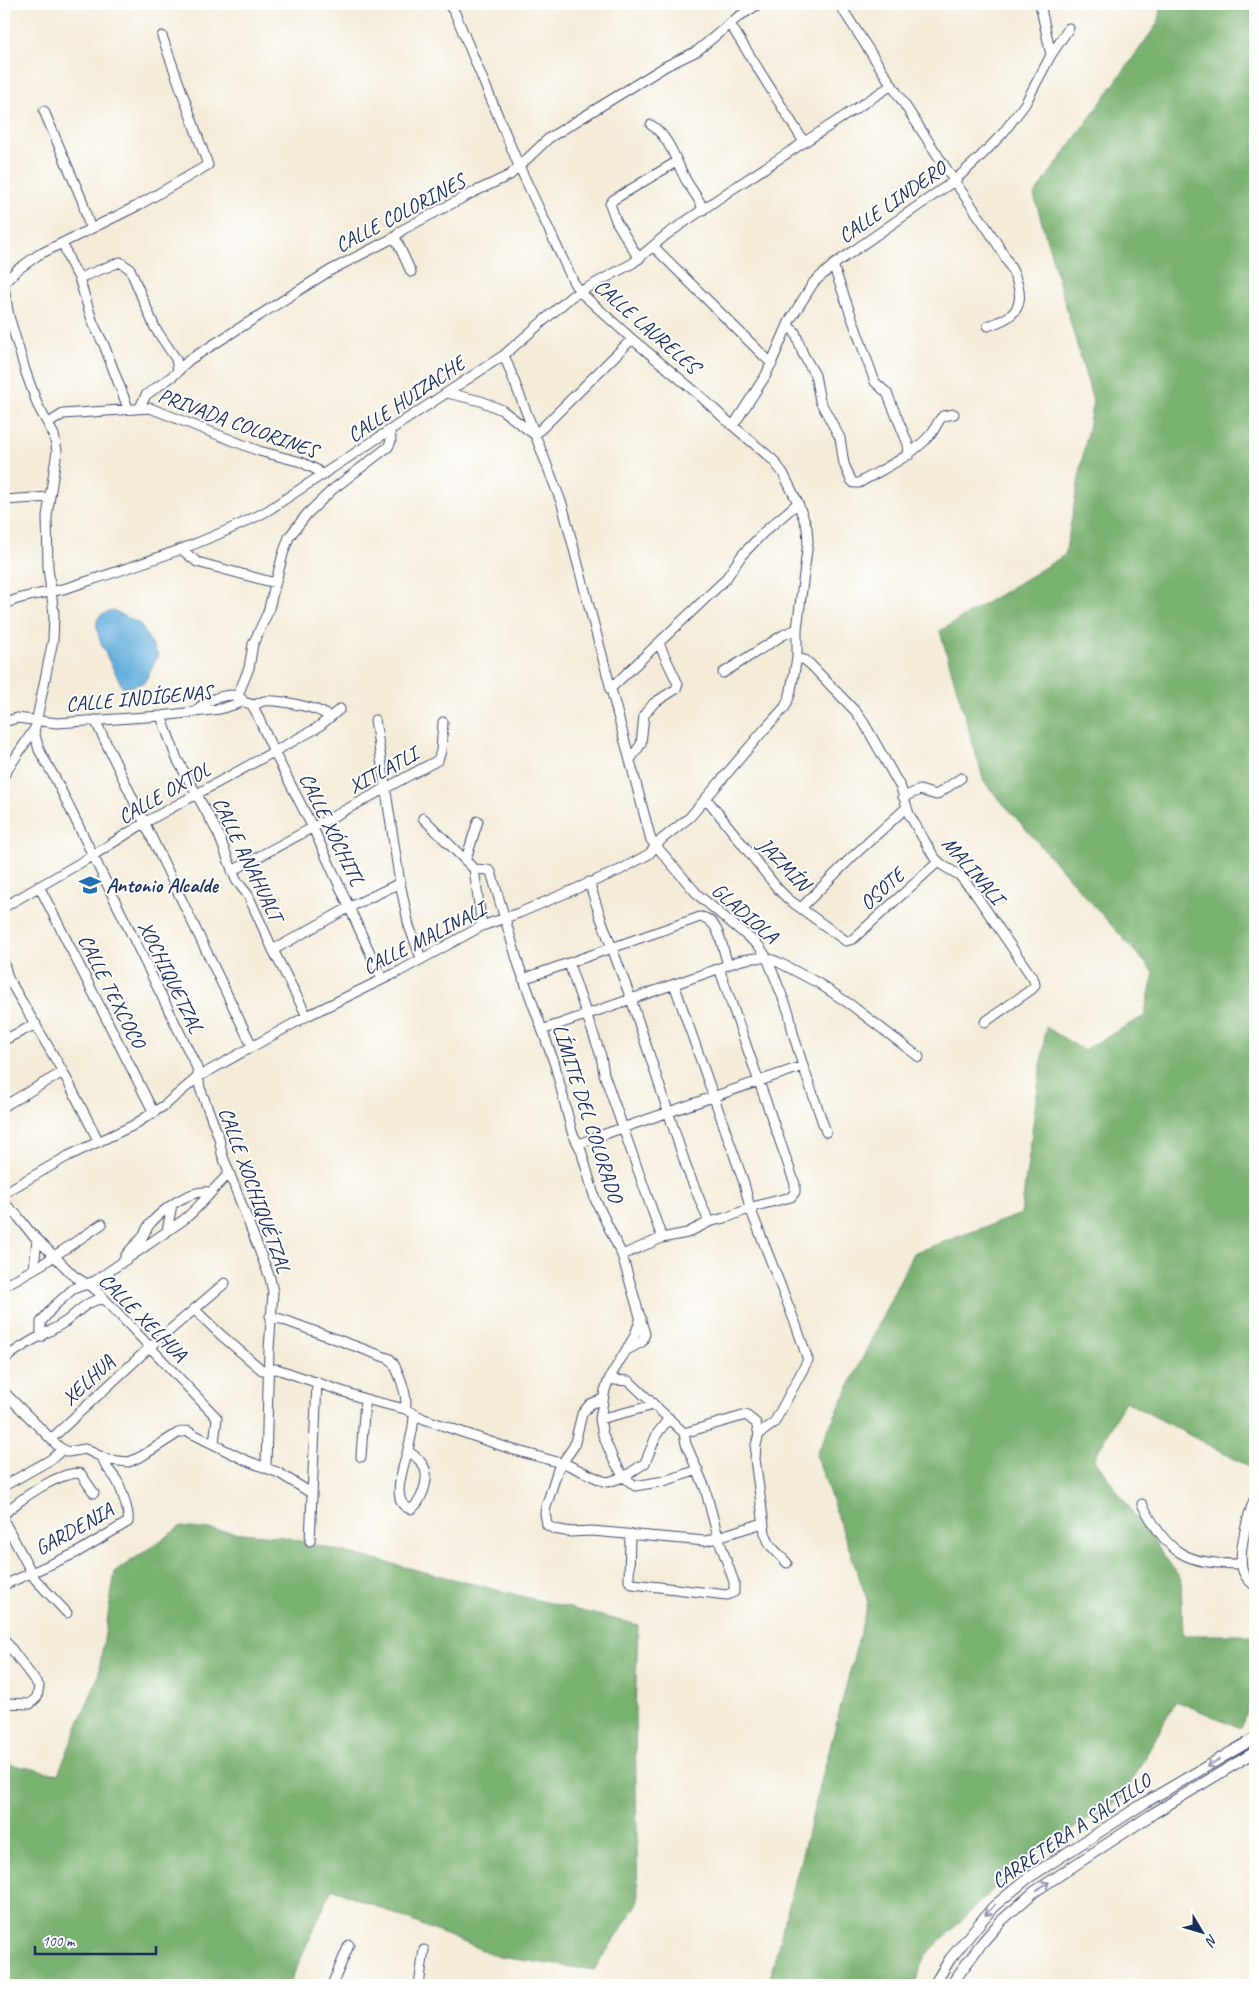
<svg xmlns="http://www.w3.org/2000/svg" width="1259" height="1989" viewBox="0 0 1259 1989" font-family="Caveat,sans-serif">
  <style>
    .forest { fill: #79b16f; stroke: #4a7066 }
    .water { fill: #64aedc; stroke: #406e9d }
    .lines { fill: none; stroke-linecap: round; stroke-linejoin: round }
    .minor-casing { stroke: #3c4b70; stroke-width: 11 }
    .major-casing { stroke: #3c4b70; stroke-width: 12 }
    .minor { stroke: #fff; stroke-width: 9 }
    .major { stroke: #fff; stroke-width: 10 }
    .oneway { stroke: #8d97ae }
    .labels { text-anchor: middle; stroke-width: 4; stroke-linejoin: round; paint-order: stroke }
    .street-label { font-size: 21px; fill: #1b2f5e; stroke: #fff }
    .poi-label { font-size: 21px; font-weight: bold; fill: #1b2f5e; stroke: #fff; text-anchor: start }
  </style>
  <rect width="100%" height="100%" fill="#fff"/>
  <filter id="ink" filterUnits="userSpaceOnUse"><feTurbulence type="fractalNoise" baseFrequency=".02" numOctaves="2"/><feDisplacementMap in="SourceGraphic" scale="10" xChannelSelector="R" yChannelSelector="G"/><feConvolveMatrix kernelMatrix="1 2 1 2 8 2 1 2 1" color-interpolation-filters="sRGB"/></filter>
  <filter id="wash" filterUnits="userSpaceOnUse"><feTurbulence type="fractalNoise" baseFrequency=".0096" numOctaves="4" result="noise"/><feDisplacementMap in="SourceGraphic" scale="20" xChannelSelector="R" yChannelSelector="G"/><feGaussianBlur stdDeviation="1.12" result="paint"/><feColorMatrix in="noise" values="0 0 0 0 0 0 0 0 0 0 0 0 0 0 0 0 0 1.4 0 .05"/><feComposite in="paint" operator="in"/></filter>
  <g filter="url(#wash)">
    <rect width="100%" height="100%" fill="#f4ecd9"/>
    <!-- forest -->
    <path class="forest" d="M 1162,4 L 1255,4 L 1255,1459 L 1250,1467 L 1125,1401 L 1094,1459 L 1181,1579 L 1183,1635 L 1255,1635 L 1255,1685 L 1241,1728 L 1176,1701 L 1122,1799 L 1024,1859 L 926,1955 L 914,1985 L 768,1985 L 868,1602 L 816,1455 L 913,1253 L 1021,1214 L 1046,1027 L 1083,1050 L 1144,1016 L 1154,973 L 984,782 L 940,631 L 1065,555 L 1093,401 L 1034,195 L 1158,23 Z
      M 180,1527 L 284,1537 L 638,1625 L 635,1716 L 638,1903 L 594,1970 L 499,1957 L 332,1888 L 289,1985 L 4,1985 L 4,1763 L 58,1774 L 98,1677 L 115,1572 Z"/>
    <!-- water -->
    <path class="water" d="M 113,610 L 140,624 L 158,655 L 145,682 L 131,687 L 122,686 C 115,671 94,637 97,621 C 99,614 107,613 113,610 Z"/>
  </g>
  <g filter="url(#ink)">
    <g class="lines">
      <!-- minor casing -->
      <g class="minor-casing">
        <path id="minor" d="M 839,4 C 877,62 915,121 953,179 C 973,209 995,236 1011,268 C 1016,277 1021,291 1019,301 C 1017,316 1001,321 988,326
          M 1040,4 L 1051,55
          M 730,24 L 804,142
          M 44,111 L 82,200 L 90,228
          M 651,125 C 671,138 676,163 687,182 C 693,192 700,199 703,210
          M 395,237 L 411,272
          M 653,246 L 772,364
          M 65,249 L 70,262 L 79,278 L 93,323 L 104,345 L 128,408
          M 639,259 L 616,221 L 610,204 L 613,200 L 676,162
          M 833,265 L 875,382 L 887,393 L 908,444 L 909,455
          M 79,278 L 120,262 L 130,269 L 155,328 L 176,359 L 178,372
          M 4,283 L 17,270 L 38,255 L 137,206 L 208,165 L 162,36
          M 4,288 L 9,316 L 26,373 L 38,406 L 54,435 L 57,451 L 47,516 L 48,568 L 54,614 L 53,640 L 35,728 L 4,775
          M 788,326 L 795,332 L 803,354 L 815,375 L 820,401 L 840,438 L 844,464 L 851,480 L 854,483 L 859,483 C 884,468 911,457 930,435 C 936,429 937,421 943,416 L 954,414
          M 504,355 L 562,504 L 651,840 L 698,895 L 759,946 L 767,958 L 778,962 L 818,983 L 851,1005 L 919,1057
          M 447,393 L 481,401 L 502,410 L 535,435 L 632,339
          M 140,407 L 146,395 L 174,375 L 189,360 L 331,270 L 395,237 L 402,230 L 472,193 L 510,175 L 549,138 L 666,66 L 697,51 L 738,17 L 759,4
          M 49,423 L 63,414 L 150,408 L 259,451 L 301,462 L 317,470 L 322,476
          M 733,426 L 766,375 L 790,320 L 814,282 L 836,263 L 954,181 L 979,158 L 1003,133 L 1025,104 L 1051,55 L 1069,28
          M 4,500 L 49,497
          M 181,549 L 197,562 L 275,583
          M 4,605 C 23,594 49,594 70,587 C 137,565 205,544 267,511 L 504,355 L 572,296 L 633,263 L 666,235 L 731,190 L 892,85
          M 797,658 L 805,660 L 811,665 L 856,712 L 864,723 L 901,788 L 909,814 L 934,857 L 942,865 L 959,875 L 974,892 L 1034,980 L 1035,985 L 1032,989 L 985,1022
          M 723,673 L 783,635 L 797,629
          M 610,689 L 725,580 L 742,555 L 764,532 L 798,503
          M 238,695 L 249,668 L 253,644 L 268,612 L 283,554 L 289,537 L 307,514 L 332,490 L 388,447 L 391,441 L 390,430
          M 243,702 L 251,704 L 255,710 L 274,752 L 313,828 L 382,979
          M 253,706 C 257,704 260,702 264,701 C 278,700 320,707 329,717
          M 196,711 C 205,700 221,695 235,695 L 242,699
          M 161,716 L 177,759 L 218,833 L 236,880 L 248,895 L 273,950 L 307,1016
          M 95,720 L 252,1046
          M 375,720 L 400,883 L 409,926 L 421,958
          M 4,722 L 17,718 L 57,723 L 161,716 L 220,709 L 243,702
          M 34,731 L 39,750 L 56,780 L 197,1068 L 200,1088 L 219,1138 L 222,1154 L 270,1278 L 273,1292 L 269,1349 L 266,1467
          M 630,760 L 641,744 L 644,715 L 654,703 L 676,689 L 678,684 L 659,644
          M 903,797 L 920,790 L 936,795 L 961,778
          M 706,798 L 778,889 L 788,899 L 846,941 L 853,939 L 938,862
          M 423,818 L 474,869 L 482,926
          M 466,859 L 478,821
          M 474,869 L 488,870 L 491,872 L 519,966 L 555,1065 L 572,1132 L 581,1150 L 595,1199 L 622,1255 L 645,1334 L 642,1342 L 627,1350
          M 232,871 L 438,760 L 441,751 L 443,722
          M 589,882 L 600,916 L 631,999 L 687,1169 L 709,1222
          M 39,886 L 154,1113
          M 4,907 L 92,856 L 144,823 L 317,728 L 340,709
          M 802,907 L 852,857 L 906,808
          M 273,950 L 350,907 L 400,883
          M 4,963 L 8,978 L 63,1072 L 99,1142
          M 569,964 L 601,1056 L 604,1074 L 662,1238
          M 523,979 L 700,917 C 720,918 722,950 728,964
          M 674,984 L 744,1183 L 750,1208 L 796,1325 L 808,1360 L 774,1423 L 759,1434
          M 542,1030 L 715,970 C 732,963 747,956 767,958 L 789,1013 L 793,1033 L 803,1066
          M 4,1040 L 36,1024
          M 4,1106 L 63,1072
          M 579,1144 L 599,1136 L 803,1066 L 826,1132
          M 4,1193 L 68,1156 L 132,1126 L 165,1105 L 198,1077 L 307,1016 L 400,971 L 482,926 L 519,913 L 620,870 L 649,854 L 662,839 L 690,817 L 763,731 L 785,707 L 790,695 L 797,658 L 797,629 L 808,542 L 807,528 L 798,503 L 783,473 L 773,460 L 725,419 L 698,394 L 632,339 L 580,292 L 574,283 L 519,166 L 455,13 L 448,4
          M 4,1203 L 16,1214 L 30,1232 L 74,1276 L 96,1290 L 217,1418 L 214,1443
          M 167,1231 L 172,1205
          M 622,1255 L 662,1238 L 687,1233 L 709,1222 L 728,1217 L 756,1206 L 791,1197 L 795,1192 L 795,1184 L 719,968
          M 125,1257 C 129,1250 135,1245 141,1239 C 144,1235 146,1230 149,1225 C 162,1210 189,1189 210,1192
          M 34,1268 L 37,1239
          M 4,1286 L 44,1263 L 102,1224
          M 194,1309 L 221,1335 L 262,1370 L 277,1369 L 365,1399 L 405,1409 L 424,1419 L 511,1449 L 568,1465 L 603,1481 L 608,1482 L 624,1477 L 645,1463 L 657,1434 L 669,1418
          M 270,1316 L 284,1320 L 390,1359 C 398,1368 409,1398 405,1409
          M 641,1318 L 634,1337 L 610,1377 L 605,1390 L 600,1419 L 603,1435 L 613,1459 L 624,1477 L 635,1486 L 664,1481 L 698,1470
          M 41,1337 L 41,1322 L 53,1307 L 73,1289 L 95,1281 L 182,1221 C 200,1208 212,1189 229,1174
          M 4,1360 C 21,1344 45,1335 65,1322 C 75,1315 91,1296 105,1300
          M 610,1377 L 614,1380 L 629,1381 L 684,1433 L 686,1444 L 705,1488 L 718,1537 L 763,1523
          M 4,1392 L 59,1447 L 68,1452 L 85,1449 L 108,1460 L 129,1462 L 142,1456 L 178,1433 L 187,1431 L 245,1460 L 279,1473 L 311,1493
          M 603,1399 L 590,1404 L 582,1414 L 574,1446 L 558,1469 L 546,1507 L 545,1513 L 547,1525 L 554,1529 L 571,1532 L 592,1531 L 705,1541 L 713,1539 L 718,1537 L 734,1582 L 734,1592 L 727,1595 L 633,1584 L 629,1581 L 630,1535
          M 600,1419 L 654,1405
          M 684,1433 L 746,1415 L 756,1423 L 759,1434 L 756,1445 L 755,1459 L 765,1533 L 770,1545 L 787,1563
          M 51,1439 L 149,1348 L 225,1283
          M 408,1451 C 414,1455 422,1461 425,1469 C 429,1481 421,1503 411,1509 C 388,1504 405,1464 408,1449 C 411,1438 414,1426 414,1414
          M 361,1457 L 365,1399
          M 4,1486 L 50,1460 L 62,1450
          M 1255,1498 C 1248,1514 1237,1555 1243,1571 C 1245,1577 1250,1582 1255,1586
          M 1142,1504 C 1169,1554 1184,1564 1241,1564
          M 4,1515 C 14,1502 65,1468 81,1474 L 94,1493
          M 4,1521 L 35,1579 L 67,1613
          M 310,1541 L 317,1382
          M 4,1585 L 76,1553 L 128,1522 C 130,1514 121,1487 116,1479 C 111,1472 105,1467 103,1459
          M 4,1639 L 39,1686 L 37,1697 L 30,1704 L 4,1703
          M 332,1985 L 349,1945
          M 419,1985 L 424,1950"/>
      </g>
      <!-- major casing -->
      <g class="major-casing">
        <path id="major" d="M 934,1985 L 950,1959 L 993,1907 L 1028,1878 L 1146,1802 L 1255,1738
          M 951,1985 L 981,1944 L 1001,1921 L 1034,1892 L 1154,1813 L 1255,1752"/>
      </g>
      <!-- minor -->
      <use href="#minor" class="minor"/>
      <!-- major -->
      <use href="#major" class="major"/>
    </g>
    <!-- one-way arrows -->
    <defs><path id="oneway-shaft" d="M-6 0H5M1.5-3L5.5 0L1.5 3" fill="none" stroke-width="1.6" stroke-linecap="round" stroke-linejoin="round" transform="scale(1.25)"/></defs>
    <g class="oneway">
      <use href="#oneway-shaft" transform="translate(1213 1763) rotate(150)"/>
      <use href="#oneway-shaft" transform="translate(1043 1886) rotate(-34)"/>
      <use href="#oneway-shaft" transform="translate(990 1910) rotate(132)"/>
    </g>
  </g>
  <!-- icons -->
  <defs>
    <g id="school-bare" transform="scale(1.725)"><path d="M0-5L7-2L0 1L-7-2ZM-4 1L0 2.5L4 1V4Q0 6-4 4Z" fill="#1f6fb2" stroke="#fff" stroke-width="2.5" paint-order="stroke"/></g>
  </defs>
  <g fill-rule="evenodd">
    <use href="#school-bare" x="90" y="885"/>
  </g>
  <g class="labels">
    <!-- street labels -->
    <g class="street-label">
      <text transform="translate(892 202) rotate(-35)" y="7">CALLE LINDERO</text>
      <text transform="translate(400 213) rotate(-28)" y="7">CALLE COLORINES</text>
      <text transform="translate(647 326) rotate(41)" y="7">CALLE LAURELES</text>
      <text transform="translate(406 399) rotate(-34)" y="7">CALLE HUIZACHE</text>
      <text transform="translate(238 423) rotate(20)" y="7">PRIVADA COLORINES</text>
      <text transform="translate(139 698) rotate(-5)" y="7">CALLE INDÍGENAS</text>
      <text transform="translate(383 770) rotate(-28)" y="7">XITLATLI</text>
      <text transform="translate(164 793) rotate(-30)" y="7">CALLE OXTOL</text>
      <text transform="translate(332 829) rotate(64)" y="7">CALLE XÓCHITL</text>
      <text transform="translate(248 859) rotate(64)" y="7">CALLE ANAHUALT</text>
      <text transform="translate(784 864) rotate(46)" y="7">JAZMÍN</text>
      <text transform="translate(973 870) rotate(49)" y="7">MALINALI</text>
      <text transform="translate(882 889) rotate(-42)" y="7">OSOTE</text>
      <text transform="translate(745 913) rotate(41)" y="7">GLADIOLA</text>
      <text transform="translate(424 938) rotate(-27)" y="7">CALLE MALINALI</text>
      <text transform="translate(171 977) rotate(64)" y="7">XOCHIQUETZAL</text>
      <text transform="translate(112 991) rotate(63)" y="7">CALLE TEXCOCO</text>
      <text transform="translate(588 1113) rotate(72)" y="7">LÍMITE DEL COLORADO</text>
      <text transform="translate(255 1190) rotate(70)" y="7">CALLE XOCHIQUÉTZAL</text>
      <text transform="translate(143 1317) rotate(45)" y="7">CALLE XELHUA</text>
      <text transform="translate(88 1380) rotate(-43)" y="7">XELHUA</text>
      <text transform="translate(74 1529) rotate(-29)" y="7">GARDENIA</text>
      <text transform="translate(1071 1831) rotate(-34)" y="7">CARRETERA A SALTILLO</text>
    </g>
    <!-- poi labels -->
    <g class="poi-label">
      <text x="106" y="892">Antonio Alcalde</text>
    </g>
  </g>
  <!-- margin -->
  <rect width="1259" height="1989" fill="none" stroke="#fff" stroke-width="20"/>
  <!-- north arrow -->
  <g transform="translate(1202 1932) rotate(128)" stroke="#ffffff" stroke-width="4" paint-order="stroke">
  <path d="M0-4L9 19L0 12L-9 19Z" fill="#1b2f5e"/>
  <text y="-8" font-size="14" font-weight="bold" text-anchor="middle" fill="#1b2f5e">N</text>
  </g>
  <!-- scale -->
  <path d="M35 1946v8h121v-8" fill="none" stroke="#1b2f5e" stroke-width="2.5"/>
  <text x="42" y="1946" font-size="15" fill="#1b2f5e" stroke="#ffffff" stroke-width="4" paint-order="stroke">100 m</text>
</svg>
